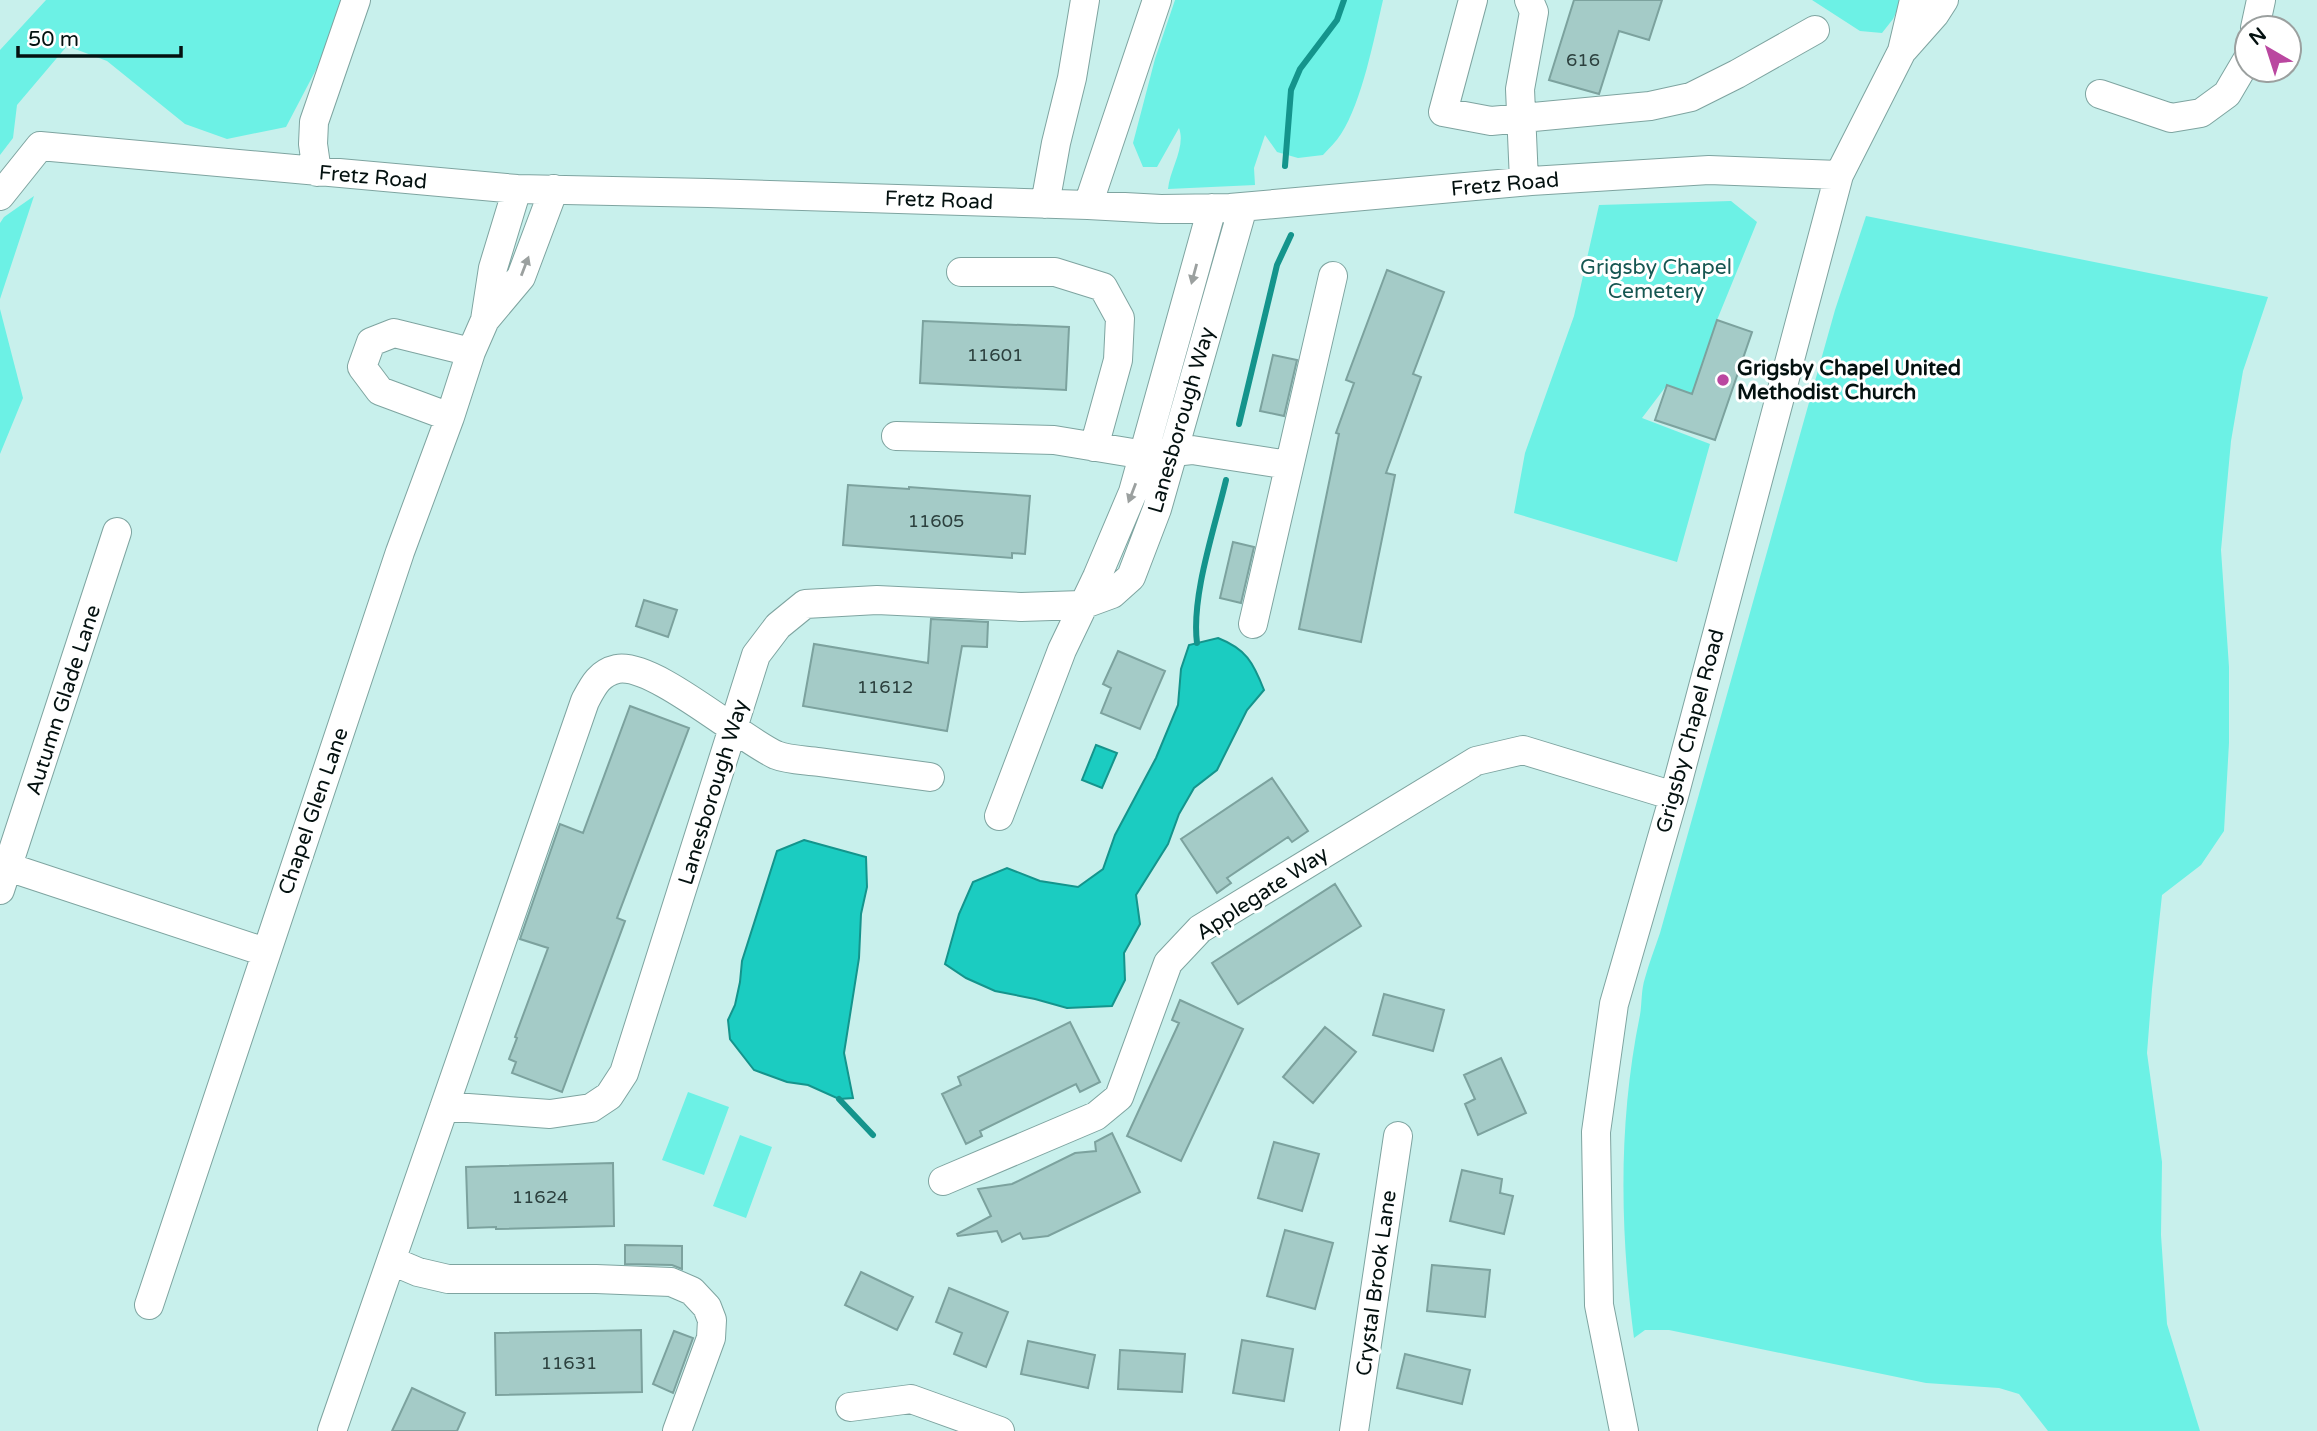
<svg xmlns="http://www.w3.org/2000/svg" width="2317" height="1431" viewBox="0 0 2317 1431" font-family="'Varela Round',sans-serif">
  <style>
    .green { fill: #6cf1e5 }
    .water { fill: #1bccc1; stroke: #14948c; stroke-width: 2 }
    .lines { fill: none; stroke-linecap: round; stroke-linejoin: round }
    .stream { stroke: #14948c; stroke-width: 6 }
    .building { fill: #a4cbc7; stroke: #7ca29e; stroke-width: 2 }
    .minor-casing { stroke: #7ea4a0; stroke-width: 30 }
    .minor { stroke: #fff; stroke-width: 28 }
    .oneway { fill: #9ba09f }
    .poi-dot { fill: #ba47a0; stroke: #fff; stroke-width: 2.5 }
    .labels { text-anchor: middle; stroke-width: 6; stroke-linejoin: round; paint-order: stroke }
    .number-label { font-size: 18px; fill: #2c403e }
    .street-label { font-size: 21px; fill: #041110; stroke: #fff }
    .park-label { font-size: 21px; fill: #165752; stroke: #fff }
    .poi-label { font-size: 21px; font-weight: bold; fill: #041110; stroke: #fff; text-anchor: start }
  </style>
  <rect width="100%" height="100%" fill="#c8f0ec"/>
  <!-- green -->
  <path class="green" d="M 46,0 L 341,0 L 319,64 L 286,127 L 227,139 L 185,124 L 107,61 L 67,46 L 17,105 L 13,138 L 0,155 L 0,50 Z
    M 1175,0 L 1383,0 C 1374,39 1362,102 1341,134 C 1336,142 1329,148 1323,155 L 1298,158 L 1277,152 L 1265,135 L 1254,168 L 1255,185 L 1168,189 C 1170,169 1186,147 1179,128 L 1157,167 L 1143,167 L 1133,143 L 1155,59 Z
    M 1812,0 L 1902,0 L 1893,19 L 1882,33 L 1860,31 Z
    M 34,196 L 0,299 L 0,223 L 4,217 Z
    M 1731,201 L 1757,222 L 1717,320 L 1700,369 L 1704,398 L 1667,385 L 1642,418 L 1710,444 L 1677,562 L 1514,513 L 1525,453 L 1574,316 L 1599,205 Z
    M 1866,216 L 2268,297 L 2243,371 L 2231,441 L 2221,550 L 2229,667 L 2229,743 L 2224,831 L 2201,865 L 2162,895 L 2152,989 L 2147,1053 L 2162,1162 L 2161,1235 L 2167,1324 L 2200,1431 L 2048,1431 L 2019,1394 L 1999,1388 L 1926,1383 L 1669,1330 L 1645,1330 L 1634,1338 C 1620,1231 1618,1122 1640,1015 C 1642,1003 1641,990 1645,978 C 1649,963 1655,948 1660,933 L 1835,310 Z
    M 0,309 L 23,398 L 0,454 Z
    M 688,1092 L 729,1107 L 704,1175 L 662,1160 Z
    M 740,1135 L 772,1147 L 746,1218 L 713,1206 Z"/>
  <!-- water -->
  <path class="water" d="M 1218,638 C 1246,649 1253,662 1264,690 L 1247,710 L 1217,770 L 1194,788 L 1179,814 L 1168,844 L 1136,895 L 1140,924 L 1124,953 L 1125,980 L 1112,1006 L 1067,1008 L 1035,999 L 995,991 L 966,978 L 945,964 L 959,914 L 973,882 L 1007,868 L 1040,881 L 1078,887 L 1103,869 L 1115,835 L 1156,758 L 1178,705 L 1181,669 L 1189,645 Z
    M 1096,745 L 1117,753 L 1102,788 L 1082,780 Z
    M 804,840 L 866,857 L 867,887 L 861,914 L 859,958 L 844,1053 L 853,1098 L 839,1099 L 808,1085 L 787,1082 L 754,1070 L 730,1039 L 728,1020 L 735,1005 L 740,982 L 742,961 L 777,851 Z"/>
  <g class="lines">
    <!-- stream -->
    <path class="stream" d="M 1285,166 L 1291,90 L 1300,69 L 1337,20 L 1344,0
      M 1239,424 L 1277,265 L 1291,235
      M 1197,643 C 1191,596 1215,527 1226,480
      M 839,1099 L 873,1135"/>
  </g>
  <!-- building -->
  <path class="building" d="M 1574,0 L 1662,0 L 1649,40 L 1619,31 L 1599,94 L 1549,80 Z
    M 1387,270 L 1444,292 L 1413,374 L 1421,377 L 1386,473 L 1395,475 L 1361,642 L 1299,629 L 1339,434 L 1336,433 L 1354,383 L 1346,380 Z
    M 1717,320 L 1752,332 L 1715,440 L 1655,420 L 1667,385 L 1692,394 Z
    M 923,321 L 1069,327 L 1066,390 L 920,383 Z
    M 1273,355 L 1297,360 L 1284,416 L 1260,411 Z
    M 848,485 L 909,489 L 909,487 L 1030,496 L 1025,554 L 1012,553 L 1012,558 L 843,545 Z
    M 1233,542 L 1254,547 L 1241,603 L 1220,598 Z
    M 644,600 L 677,610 L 668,637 L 636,626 Z
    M 931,619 L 988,622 L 987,647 L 962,646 L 947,731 L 803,706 L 814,644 L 928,663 Z
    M 1118,651 L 1165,671 L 1140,729 L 1101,713 L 1111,688 L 1103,684 Z
    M 630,706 L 689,728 L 617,918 L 625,921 L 562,1092 L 512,1073 L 516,1062 L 509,1059 L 517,1038 L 515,1037 L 548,948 L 520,939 L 560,824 L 583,833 Z
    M 1272,778 L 1308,831 L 1292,842 L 1288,837 L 1227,878 L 1231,883 L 1217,893 L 1181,839 Z
    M 1335,884 L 1361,926 L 1238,1004 L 1212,963 Z
    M 1384,994 L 1444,1010 L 1433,1051 L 1373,1035 Z
    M 1180,1000 L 1243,1029 L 1181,1161 L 1127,1136 L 1179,1023 L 1172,1020 Z
    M 1070,1022 L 1100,1082 L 1080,1092 L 1076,1084 L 980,1131 L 982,1136 L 966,1144 L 942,1094 L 961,1085 L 958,1077 Z
    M 1325,1027 L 1356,1052 L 1313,1103 L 1283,1077 Z
    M 1501,1058 L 1526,1113 L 1478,1135 L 1465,1104 L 1475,1099 L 1464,1075 Z
    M 1112,1133 L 1140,1192 L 1048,1236 L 1023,1239 L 1020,1233 L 1002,1242 L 997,1231 L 958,1236 L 957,1234 L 991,1216 L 978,1189 L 1012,1184 L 1075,1153 L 1096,1151 L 1095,1142 Z
    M 1274,1142 L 1319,1154 L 1302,1211 L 1258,1198 Z
    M 613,1163 L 614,1226 L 496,1229 L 496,1227 L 468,1228 L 466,1167 Z
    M 1462,1170 L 1502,1179 L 1500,1193 L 1513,1196 L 1504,1234 L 1450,1221 Z
    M 1285,1230 L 1333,1243 L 1315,1309 L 1267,1296 Z
    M 625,1245 L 682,1246 L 682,1269 L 672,1265 L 625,1264 Z
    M 1432,1265 L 1490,1270 L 1485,1317 L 1427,1311 Z
    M 861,1272 L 913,1297 L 897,1330 L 845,1305 Z
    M 949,1288 L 1008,1312 L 986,1367 L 954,1354 L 962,1333 L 936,1322 Z
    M 641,1330 L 642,1392 L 496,1395 L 495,1333 Z
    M 674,1331 L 693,1338 L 673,1393 L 653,1384 Z
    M 1242,1340 L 1293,1349 L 1284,1401 L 1233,1393 Z
    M 1028,1341 L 1095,1355 L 1088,1388 L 1021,1374 Z
    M 1120,1350 L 1185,1354 L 1182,1392 L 1118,1389 Z
    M 1405,1354 L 1470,1370 L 1462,1404 L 1397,1388 Z
    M 412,1388 L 465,1413 L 457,1431 L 392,1431 Z"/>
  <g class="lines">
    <!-- minor casing -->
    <g class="minor-casing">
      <path id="minor" d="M 1473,0 L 1443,112 L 1491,121 L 1650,106 L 1691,97 L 1737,74 L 1815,30
        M 2255,28 L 2261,0
        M 1904,49 L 1935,14 L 1944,0
        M 2100,94 L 2171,118 L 2201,113 L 2227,94 L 2247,60
        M 317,172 L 313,144 L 314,122 L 356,0
        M 1524,181 L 1520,89 L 1534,12 L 1529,0
        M 0,196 L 40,146 L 517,189 L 708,193 L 1088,205 L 1161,209 L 1230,208 L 1531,181 L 1709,170 L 1839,175
        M 1045,204 L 1056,143 L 1072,78 L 1085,0
        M 1088,205 L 1157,0
        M 961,272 L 1055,272 L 1103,287 L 1120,318 L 1118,360 L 1094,447
        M 485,320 L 521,277 L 554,189
        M 450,417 L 380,391 L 362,367 L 371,342 L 394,333 L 471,352
        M 896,436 L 1054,440 L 1145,455 L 1192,450 L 1289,465
        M 1253,624 L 1333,276
        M 999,816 L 1062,650 L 1097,577 L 1133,492 L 1212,208
        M 8,867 L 265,952
        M 0,890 L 117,532
        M 444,1108 L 468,1108 L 550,1114 L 591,1108 L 609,1096 L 624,1073 L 756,655 L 778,626 L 805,604 L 877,600 L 1021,607 L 1082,605 L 1112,594 L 1131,577 L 1157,509 L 1243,207
        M 943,1181 L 1096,1116 L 1119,1097 L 1168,963 L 1200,929 L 1476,761 L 1523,750 L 1674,796
        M 392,1261 L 418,1272 L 448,1279 L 596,1279 L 671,1282 L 692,1291 L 707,1307 L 712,1320 L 711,1338 L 677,1431
        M 149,1305 L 400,552 L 450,417 L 471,352 L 485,320 L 493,268 L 517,189
        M 850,1407 L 911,1399 L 1000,1431
        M 332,1431 L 585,701 C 593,686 599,673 617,669 C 653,662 739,738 776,755 C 788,760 805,760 819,762 C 856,767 893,772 930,777
        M 1354,1431 L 1398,1136
        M 1624,1431 L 1599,1305 L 1596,1132 L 1614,1004 L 1674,796 L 1839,175 L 1902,51 L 1914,0"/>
    </g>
    <!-- minor -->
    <use href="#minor" class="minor"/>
  </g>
  <!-- one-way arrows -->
  <defs><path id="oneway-solid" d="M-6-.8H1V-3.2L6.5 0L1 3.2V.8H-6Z" transform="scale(1.75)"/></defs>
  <g class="oneway">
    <use href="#oneway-solid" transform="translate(525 266) rotate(-69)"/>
    <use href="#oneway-solid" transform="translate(1194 274) rotate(105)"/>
    <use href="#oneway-solid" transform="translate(1132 493) rotate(111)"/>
  </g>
  <!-- markers -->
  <circle class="poi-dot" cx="1723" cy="380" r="7"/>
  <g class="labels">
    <!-- number labels -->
    <g class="number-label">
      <text x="1583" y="66">616</text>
      <text x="995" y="361">11601</text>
      <text x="936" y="527">11605</text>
      <text x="885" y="693">11612</text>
      <text x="540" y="1203">11624</text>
      <text x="569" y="1369">11631</text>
    </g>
    <!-- street labels -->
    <g class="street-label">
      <text transform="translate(373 177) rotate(5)" y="7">Fretz Road</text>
      <text transform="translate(1505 184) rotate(-5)" y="7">Fretz Road</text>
      <text transform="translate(939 200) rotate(2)" y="7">Fretz Road</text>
      <text transform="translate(1181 420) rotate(-74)" y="7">Lanesborough Way</text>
      <text transform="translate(63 700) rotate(-72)" y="7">Autumn Glade Lane</text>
      <text transform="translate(1690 731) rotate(-75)" y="7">Grigsby Chapel Road</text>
      <text transform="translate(713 792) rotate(-73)" y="7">Lanesborough Way</text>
      <text transform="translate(313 811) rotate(-71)" y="7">Chapel Glen Lane</text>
      <text transform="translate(1262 893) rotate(-33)" y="7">Applegate Way</text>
      <text transform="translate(1376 1283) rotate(-82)" y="7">Crystal Brook Lane</text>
    </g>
    <!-- park labels -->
    <g class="park-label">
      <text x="1656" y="274">Grigsby Chapel<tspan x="1656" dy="24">Cemetery</tspan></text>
    </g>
    <!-- poi labels -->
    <g class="poi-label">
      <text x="1737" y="375">Grigsby Chapel United<tspan x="1737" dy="24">Methodist Church</tspan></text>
    </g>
  </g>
  <!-- north arrow -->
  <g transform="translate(2268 49) rotate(321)"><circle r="33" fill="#ffffff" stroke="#9ba09f" stroke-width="2"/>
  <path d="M0-5L12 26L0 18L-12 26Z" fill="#ba47a0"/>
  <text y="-10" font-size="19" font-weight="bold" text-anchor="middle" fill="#041110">N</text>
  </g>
  <!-- scale -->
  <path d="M18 46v10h163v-10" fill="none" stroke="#041110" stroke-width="3.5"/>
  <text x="28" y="46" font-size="21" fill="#041110" stroke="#ffffff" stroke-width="5" paint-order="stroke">50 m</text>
</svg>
